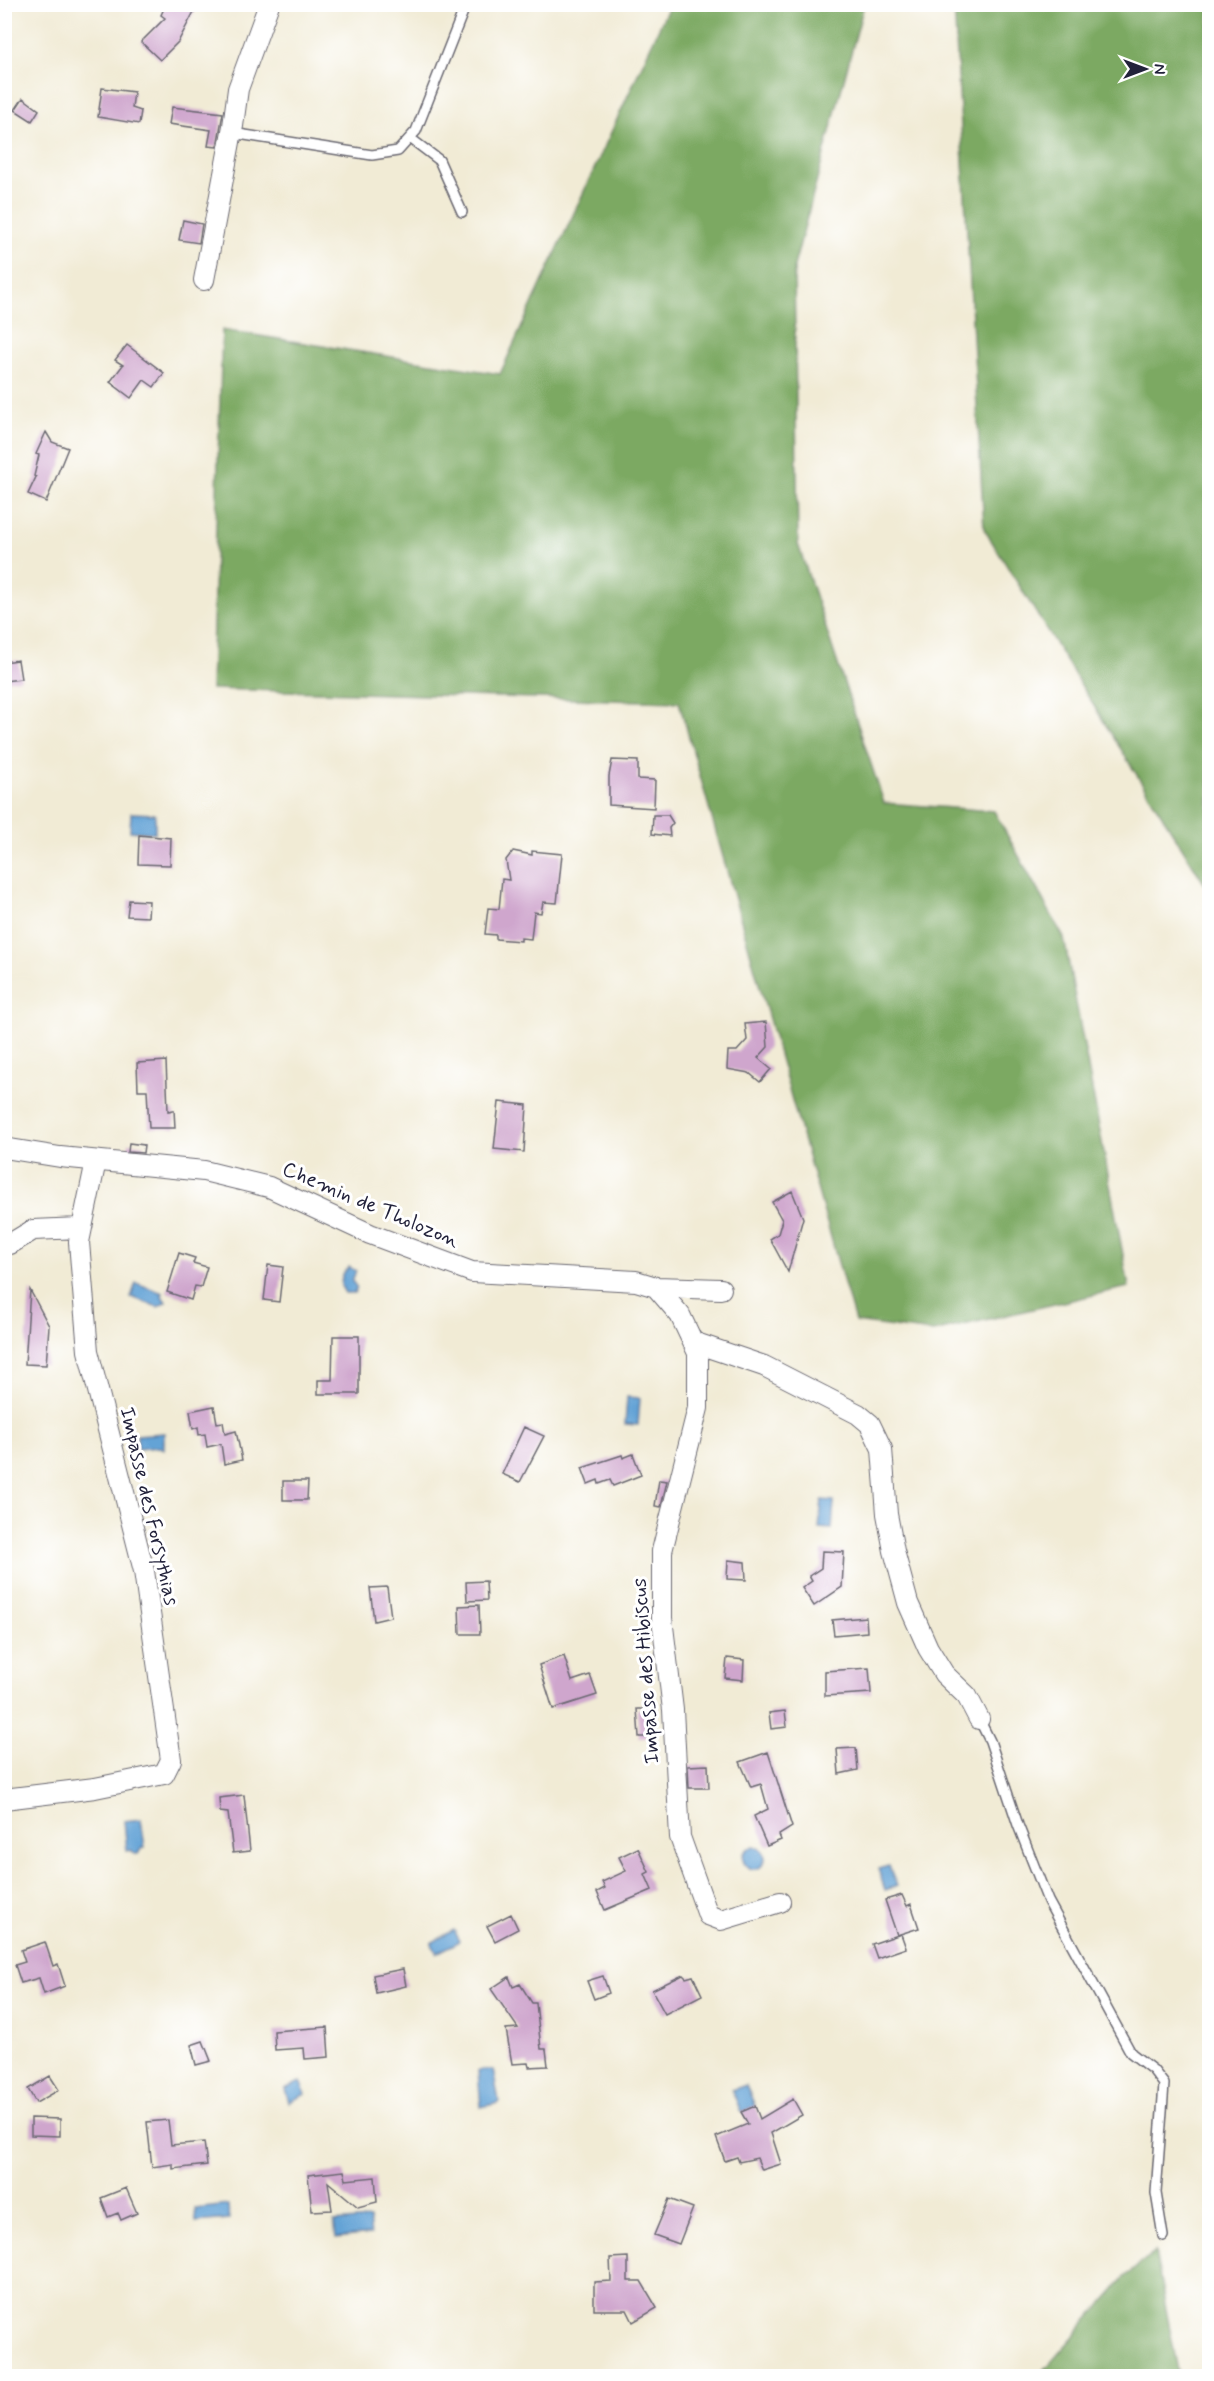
<svg xmlns="http://www.w3.org/2000/svg" width="1214" height="2381" viewBox="0 0 1214 2381" font-family="Mynerve,sans-serif">
  <style>
    .forest { fill: #7ca962; stroke: #4f664e; stroke-width: 1.5 }
    .water { fill: #64a3d6; stroke: #436288; stroke-width: 1.5 }
    .building { fill: #cfa6cd }
    .lines { fill: none; stroke-linecap: round; stroke-linejoin: round }
    .service-casing { stroke: #6a6871; stroke-width: 12 }
    .minor-casing { stroke: #6a6871; stroke-width: 22 }
    .service { stroke: #fff; stroke-width: 9 }
    .minor { stroke: #fff; stroke-width: 20 }
    .labels { text-anchor: middle; stroke-width: 6; stroke-linejoin: round; paint-order: stroke }
    .street-label { font-size: 21px; fill: #22223b; stroke: #fff }
  </style>
  <rect width="100%" height="100%" fill="#fff"/>
  <filter id="ink" filterUnits="userSpaceOnUse"><feTurbulence type="fractalNoise" baseFrequency=".0167" numOctaves="2"/><feDisplacementMap in="SourceGraphic" scale="12" xChannelSelector="R" yChannelSelector="G"/><feConvolveMatrix kernelMatrix="1 2 1 2 8 2 1 2 1" color-interpolation-filters="sRGB"/></filter>
  <filter id="wash" filterUnits="userSpaceOnUse"><feTurbulence type="fractalNoise" baseFrequency=".008" numOctaves="4" result="noise"/><feDisplacementMap in="SourceGraphic" scale="24" xChannelSelector="R" yChannelSelector="G"/><feGaussianBlur stdDeviation="1.35" result="paint"/><feColorMatrix in="noise" values="0 0 0 0 0 0 0 0 0 0 0 0 0 0 0 0 0 1.4 0 .05"/><feComposite in="paint" operator="in"/></filter>
  <g filter="url(#wash)">
    <rect width="100%" height="100%" fill="#f1ebd5"/>
    <!-- forest -->
    <path class="forest" d="M 670,4 L 864,5 L 794,266 L 798,544 L 884,803 L 994,811 L 1064,938 L 1129,1287 L 933,1332 L 855,1322 L 679,702 L 211,689 L 222,330 L 500,374 Z
      M 954,5 L 1209,5 L 1209,891 L 984,529 Z
      M 1155,2252 L 1179,2376 L 1039,2376 L 1126,2276 Z"/>
    <!-- water -->
    <path class="water" d="M 131,813 L 155,814 L 155,833 L 130,831 Z
      M 349,1267 L 356,1271 L 352,1281 L 357,1288 L 354,1293 L 345,1293 L 341,1286 L 342,1274 Z
      M 136,1283 L 163,1293 L 162,1296 L 166,1302 L 158,1307 L 131,1297 Z
      M 627,1397 L 640,1398 L 638,1425 L 625,1424 Z
      M 164,1433 L 164,1449 L 159,1447 L 138,1449 L 137,1435 Z
      M 822,1500 L 834,1501 L 832,1529 L 819,1528 Z
      M 141,1819 L 145,1848 L 141,1849 L 138,1854 L 134,1854 L 131,1850 L 127,1851 L 124,1821 Z
      M743 1858a11 11 0 1 1 22 0a11 11 0 1 1-22 0Z
      M 889,1866 L 897,1886 L 885,1890 L 878,1869 Z
      M 454,1930 L 460,1941 L 437,1953 L 431,1943 Z
      M 483,2070 L 493,2070 L 499,2101 L 498,2103 L 481,2107 L 478,2071 Z
      M 300,2082 L 306,2094 L 289,2102 L 285,2089 Z
      M 746,2085 L 755,2106 L 741,2112 L 732,2090 Z
      M 228,2205 L 229,2219 L 196,2222 L 195,2209 Z
      M 369,2219 L 371,2234 L 336,2238 L 334,2222 Z"/>
    <g id="blocks">
      <!-- building -->
      <path class="building" d="M 166,4 L 198,4 L 178,42 L 160,60 L 141,42 L 165,18 L 161,15 Z
        M 102,88 L 134,92 L 132,108 L 141,111 L 139,124 L 98,117 Z
        M 23,98 L 39,110 L 32,121 L 15,110 Z
        M 172,107 L 223,113 L 217,147 L 208,146 L 211,130 L 169,124 Z
        M 183,220 L 202,224 L 199,243 L 179,240 Z
        M 127,345 L 164,373 L 154,387 L 144,380 L 131,398 L 110,382 L 123,365 L 115,360 Z
        M 46,432 L 52,442 L 68,448 L 46,502 L 28,494 L 36,477 L 34,476 L 39,455 L 36,454 Z
        M 18,660 L 21,679 L 4,681 L 4,662 Z
        M 612,760 L 638,761 L 638,779 L 655,780 L 654,808 L 609,805 L 609,776 Z
        M 653,815 L 668,815 L 673,823 L 669,828 L 670,836 L 652,834 Z
        M 139,835 L 171,838 L 170,865 L 138,864 Z
        M 513,851 L 532,855 L 532,851 L 562,854 L 557,903 L 543,902 L 541,913 L 534,912 L 531,939 L 521,938 L 521,941 L 496,939 L 496,935 L 485,934 L 488,908 L 499,909 L 502,879 L 509,880 L 506,860 Z
        M 129,900 L 149,901 L 148,917 L 127,916 Z
        M 766,1022 L 768,1047 L 758,1058 L 771,1069 L 760,1082 L 749,1073 L 727,1069 L 728,1051 L 737,1051 L 747,1040 L 745,1024 Z
        M 166,1061 L 168,1111 L 174,1110 L 175,1128 L 149,1128 L 147,1090 L 138,1090 L 137,1063 Z
        M 499,1102 L 527,1105 L 524,1152 L 494,1149 Z
        M 129,1143 L 144,1145 L 143,1153 L 128,1152 Z
        M 792,1191 L 803,1218 L 788,1272 L 770,1239 L 778,1234 L 782,1220 L 772,1202 Z
        M 179,1253 L 195,1258 L 193,1263 L 207,1267 L 201,1287 L 195,1286 L 191,1300 L 167,1292 Z
        M 268,1265 L 283,1267 L 279,1302 L 264,1300 Z
        M 30,1290 L 49,1326 L 46,1365 L 25,1364 Z
        M 333,1336 L 359,1336 L 359,1394 L 318,1394 L 318,1380 L 332,1380 Z
        M 214,1406 L 217,1423 L 223,1422 L 225,1434 L 236,1431 L 242,1460 L 224,1464 L 221,1444 L 207,1447 L 205,1434 L 199,1435 L 198,1427 L 193,1429 L 190,1411 Z
        M 524,1427 L 544,1436 L 520,1482 L 502,1474 Z
        M 633,1454 L 641,1475 L 613,1486 L 610,1480 L 599,1484 L 598,1480 L 588,1484 L 582,1468 L 622,1455 L 623,1458 Z
        M 659,1480 L 667,1481 L 661,1507 L 655,1506 Z
        M 283,1481 L 308,1481 L 307,1500 L 283,1500 Z
        M 822,1551 L 844,1552 L 842,1587 L 814,1606 L 802,1588 L 812,1581 L 809,1576 L 821,1568 Z
        M 728,1560 L 745,1562 L 746,1580 L 727,1579 Z
        M 486,1581 L 487,1600 L 467,1601 L 466,1582 Z
        M 387,1587 L 391,1617 L 374,1621 L 370,1588 Z
        M 479,1605 L 480,1634 L 460,1634 L 459,1606 Z
        M 866,1617 L 867,1632 L 834,1635 L 832,1620 Z
        M 564,1656 L 572,1681 L 590,1675 L 597,1695 L 553,1709 L 539,1665 Z
        M 727,1658 L 744,1660 L 743,1680 L 725,1678 Z
        M 869,1668 L 871,1693 L 825,1696 L 825,1671 Z
        M 637,1709 L 655,1709 L 656,1737 L 639,1737 Z
        M 785,1711 L 787,1727 L 771,1729 L 769,1713 Z
        M 856,1748 L 858,1770 L 839,1774 L 837,1749 Z
        M 768,1752 L 792,1827 L 779,1835 L 781,1840 L 767,1846 L 754,1816 L 768,1809 L 761,1784 L 751,1787 L 740,1762 Z
        M 708,1765 L 709,1788 L 689,1788 L 688,1766 Z
        M 244,1795 L 250,1851 L 233,1853 L 228,1813 L 220,1812 L 219,1798 Z
        M 638,1848 L 649,1872 L 645,1874 L 652,1890 L 605,1910 L 597,1892 L 605,1888 L 602,1882 L 626,1871 L 619,1857 Z
        M 902,1895 L 907,1906 L 911,1904 L 919,1928 L 897,1935 L 885,1900 Z
        M 511,1914 L 518,1929 L 495,1941 L 487,1926 Z
        M 901,1934 L 906,1948 L 877,1958 L 872,1944 Z
        M 45,1942 L 53,1966 L 58,1964 L 65,1986 L 44,1994 L 39,1978 L 21,1983 L 15,1965 L 25,1962 L 21,1950 Z
        M 403,1969 L 406,1986 L 376,1993 L 373,1975 Z
        M 683,1975 L 686,1978 L 693,1976 L 702,1995 L 665,2014 L 652,1990 Z
        M 603,1976 L 609,1993 L 594,1999 L 587,1981 Z
        M 509,1977 L 513,1987 L 520,1984 L 532,2003 L 536,2003 L 541,2049 L 546,2049 L 548,2066 L 529,2067 L 528,2063 L 512,2064 L 506,2029 L 518,2028 L 491,1989 Z
        M 327,2027 L 329,2057 L 305,2059 L 304,2048 L 275,2050 L 274,2031 Z
        M 203,2041 L 211,2061 L 196,2065 L 191,2045 Z
        M 50,2076 L 59,2090 L 36,2103 L 28,2089 Z
        M 793,2099 L 802,2115 L 771,2133 L 781,2164 L 762,2170 L 757,2158 L 739,2162 L 737,2157 L 725,2161 L 716,2137 L 748,2124 L 741,2112 L 755,2106 L 760,2119 Z
        M 31,2118 L 60,2119 L 60,2136 L 31,2135 Z
        M 168,2120 L 171,2145 L 204,2142 L 207,2165 L 173,2169 L 173,2164 L 152,2167 L 147,2122 Z
        M 344,2171 L 346,2180 L 375,2177 L 377,2202 L 358,2207 L 328,2182 L 332,2210 L 312,2211 L 308,2175 Z
        M 126,2188 L 137,2213 L 121,2220 L 118,2213 L 108,2217 L 101,2198 Z
        M 669,2199 L 693,2208 L 679,2244 L 654,2235 Z
        M 628,2257 L 628,2281 L 641,2281 L 657,2308 L 633,2322 L 627,2310 L 594,2310 L 594,2282 L 611,2281 L 610,2258 Z"/>
    </g>
  </g>
  <g filter="url(#ink)">
    <use href="#blocks" fill-opacity="0" stroke="#6a6871" stroke-width="1.5"/>
    <g class="lines">
      <!-- service casing -->
      <g class="service-casing">
        <path id="service" d="M 232,133 L 372,155 L 398,151 L 416,131 L 466,4
          M 410,138 L 439,160 L 462,212
          M 979,1719 L 990,1741 L 1018,1825 L 1048,1901 L 1131,2053 L 1153,2070 L 1164,2084 L 1156,2193 L 1163,2236"/>
      </g>
      <!-- minor casing -->
      <g class="minor-casing">
        <path id="minor" d="M 204,280 L 233,126 L 238,89 L 269,4
          M 4,1148 L 60,1157 L 204,1171 L 269,1187 L 370,1234 L 472,1272 L 636,1281 L 656,1287 L 721,1289
          M 4,1245 L 10,1244 L 33,1230 L 80,1228
          M 656,1287 L 680,1315 L 698,1353 L 698,1408 L 662,1551 L 662,1618 L 673,1710 L 680,1837 L 708,1915 L 721,1920 L 780,1902
          M 693,1342 L 764,1366 L 858,1414 L 870,1424 L 882,1449 L 887,1514 L 894,1551 L 908,1603 L 928,1648 L 944,1674 L 967,1696 L 979,1719
          M 4,1799 L 95,1788 L 164,1774 L 171,1760 L 144,1571 L 88,1351 L 79,1242 L 96,1161"/>
      </g>
      <!-- service -->
      <use href="#service" class="service"/>
      <!-- minor -->
      <use href="#minor" class="minor"/>
    </g>
  </g>
  <g class="labels">
    <!-- street labels -->
    <g class="street-label">
      <text transform="translate(371 1204) rotate(23)" y="7">Chemin de Tholozon</text>
      <text transform="translate(150 1506) rotate(77)" y="7">Impasse des Forsythias</text>
      <text transform="translate(645 1671) rotate(-94)" y="7">Impasse des Hibiscus</text>
    </g>
  </g>
  <!-- margin -->
  <rect width="1214" height="2381" fill="none" stroke="#fff" stroke-width="24"/>
  <!-- north arrow -->
  <g transform="translate(1145 69) rotate(90)" stroke="#ffffff" stroke-width="4.5" paint-order="stroke">
  <path d="M0-4.5L10 22L0 15L-10 22Z" fill="#22223b"/>
  <text y="-9" font-size="16" font-weight="bold" text-anchor="middle" fill="#22223b">N</text>
  </g>
</svg>
